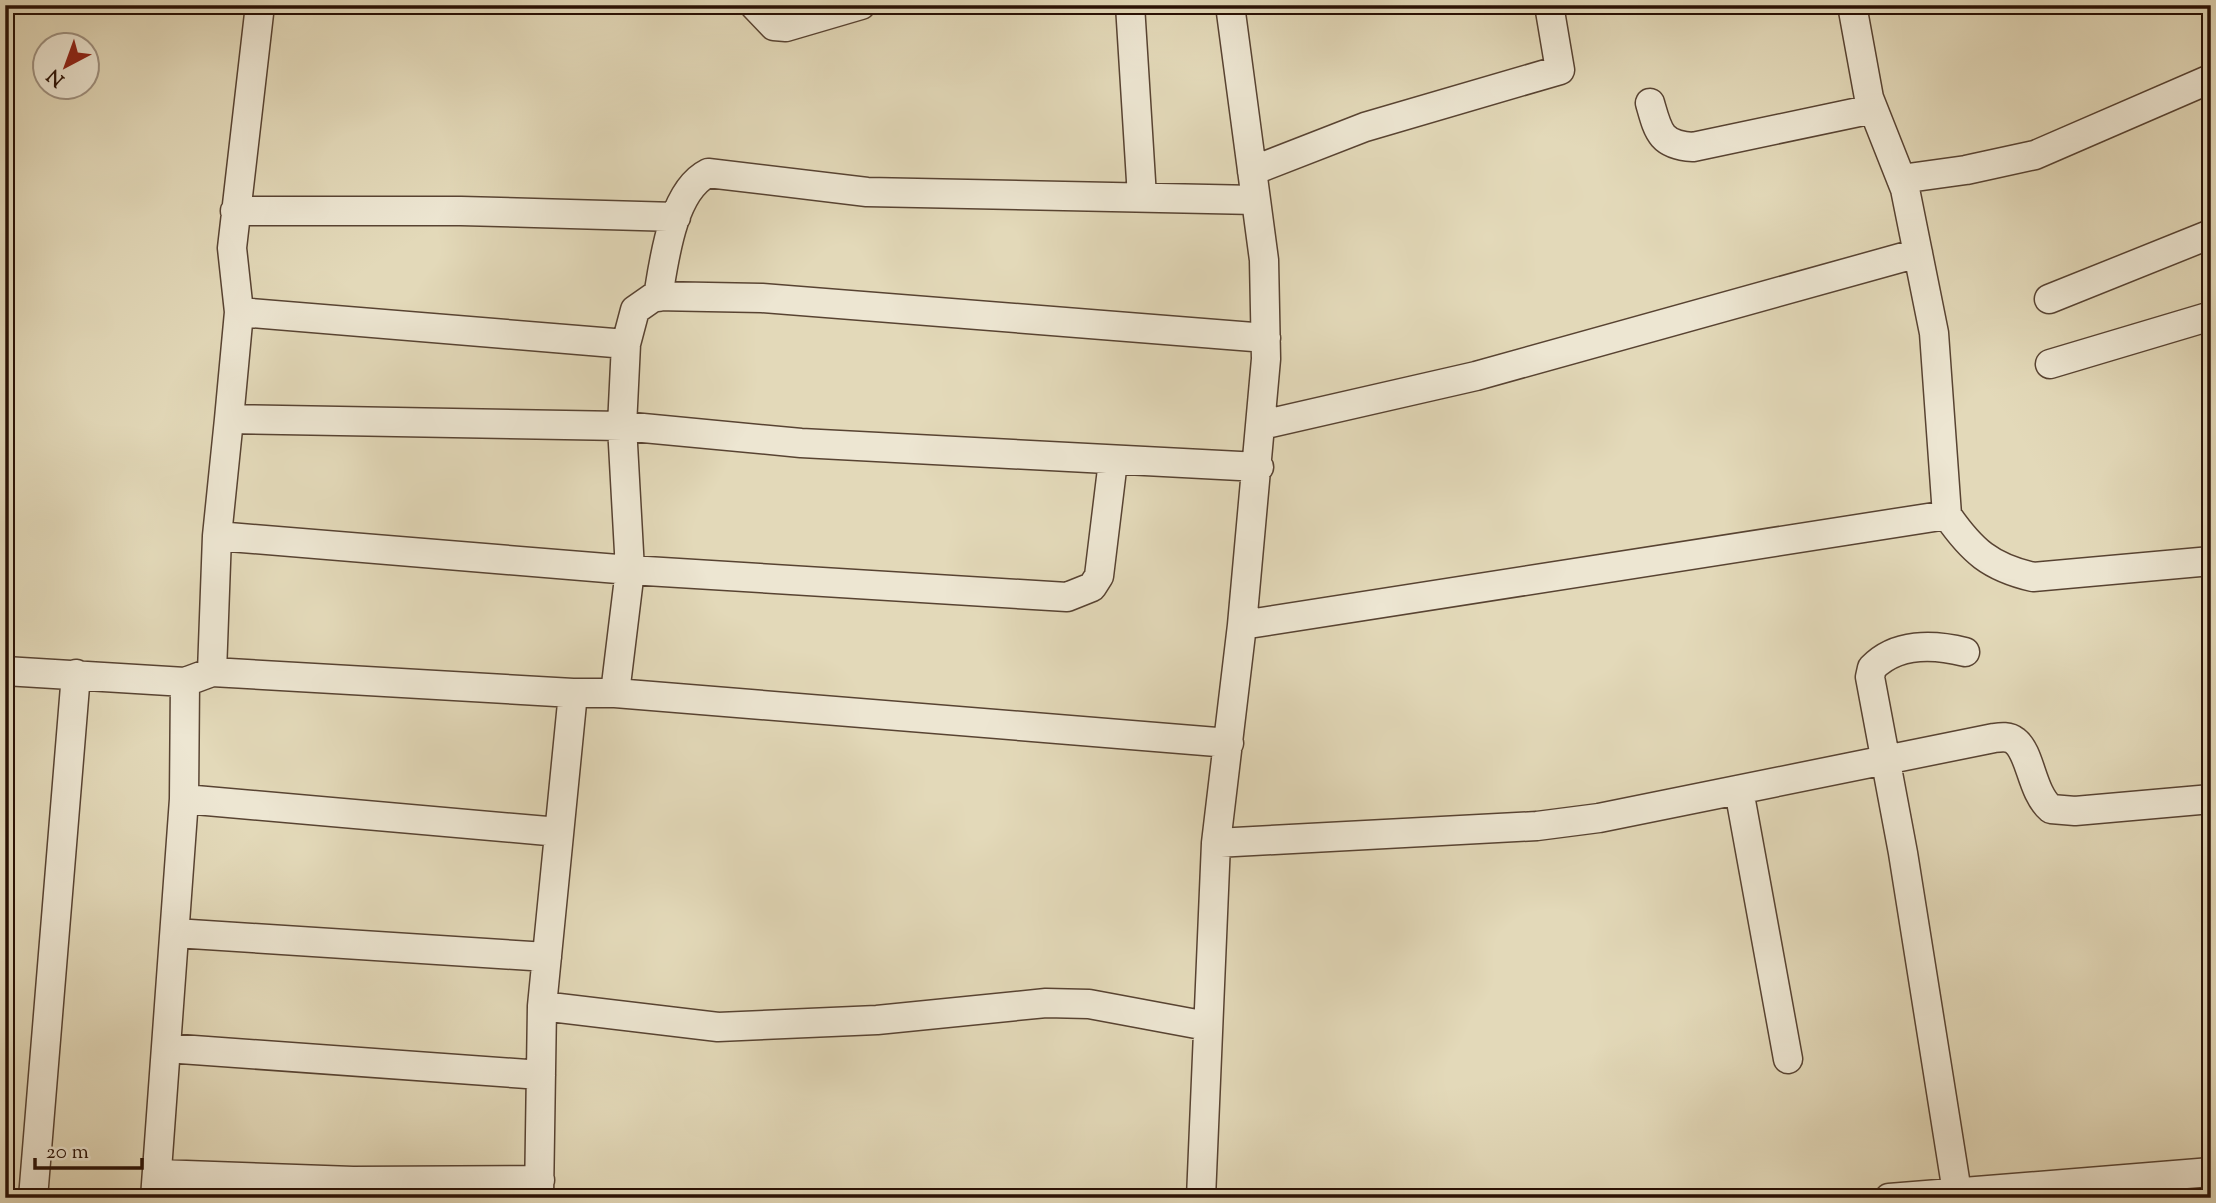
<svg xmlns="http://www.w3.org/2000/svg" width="2216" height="1203" viewBox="0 0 2216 1203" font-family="'Sorts Mill Goudy',serif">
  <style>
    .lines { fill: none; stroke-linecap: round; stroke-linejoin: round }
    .street-casing { stroke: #584332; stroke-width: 31 }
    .street { stroke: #ede6d2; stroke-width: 28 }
  </style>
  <rect width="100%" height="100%" fill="#e3d9b9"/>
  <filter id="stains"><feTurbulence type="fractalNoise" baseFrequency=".00286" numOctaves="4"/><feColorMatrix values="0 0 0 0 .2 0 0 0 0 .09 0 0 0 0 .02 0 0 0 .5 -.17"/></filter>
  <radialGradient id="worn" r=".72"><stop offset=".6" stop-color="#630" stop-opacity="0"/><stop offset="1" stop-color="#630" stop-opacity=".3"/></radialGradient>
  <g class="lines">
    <!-- street casing -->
    <g class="street-casing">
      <path id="street" d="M 754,5 L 774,26 L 786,27 L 861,5
        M 1130,5 L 1142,197
        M 1230,5 L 1264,260 L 1266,359 L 1242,625
        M 1852,5 L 1869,98 L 1905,189 L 1934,333 L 1947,515
        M 1650,103 C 1658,131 1660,145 1693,147 L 1873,109
        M 1252,171 L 1365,127 L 1560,70 L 1549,5
        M 1901,179 L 1966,170 L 2035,155 L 2208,80
        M 235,211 L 461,211 L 676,217
        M 658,297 C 664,261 672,191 708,173 L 867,192 L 1256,200
        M 2049,299 L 2211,234
        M 239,312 L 626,344
        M 2050,364 L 2211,316
        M 229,419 L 239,312 L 232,248 L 260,5
        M 1262,425 L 1476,376 L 1918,253
        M 1259,467 L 801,443 L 622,426 L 626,344 L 635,310 L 655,296 L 762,298 L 1266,338
        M 217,536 L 630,570 L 1067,597 L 1092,587 L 1099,576 L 1113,461
        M 5,671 L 185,682 L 212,672 L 573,693 L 542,1006 L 539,1198
        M 212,672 L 217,536 L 229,419 L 622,426 L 630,570 L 615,693
        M 573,693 L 615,693 L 1229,743
        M 1739,790 L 1788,1059
        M 184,799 L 559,832
        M 1216,843 L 1537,826 L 1599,818 L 1994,738 C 2001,737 2009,736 2015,741 C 2031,753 2031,792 2051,809 L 2075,811 L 2211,799
        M 175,933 L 547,957
        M 542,1006 L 718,1027 L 877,1020 L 1046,1003 L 1089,1004 L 1207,1026
        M 166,1048 L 541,1075
        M 158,1174 L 353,1181 L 540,1180
        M 1957,1192 L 1903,853 L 1870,677 L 1872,668 C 1896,643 1933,644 1965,652
        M 33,1198 L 76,674
        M 155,1198 L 184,799 L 185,682
        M 1201,1198 L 1216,843 L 1242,625 L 1947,515 C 1972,551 1990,567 2033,577 L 2211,561
        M 1889,1198 L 2211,1172"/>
    </g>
    <!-- street -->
    <use href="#street" class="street"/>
  </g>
  <!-- margin -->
  <rect width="2216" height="1203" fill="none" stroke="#e3d9b9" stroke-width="28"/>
  <rect x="7" y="7" width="2202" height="1189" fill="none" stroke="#2a1105" stroke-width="3.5"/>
  <rect x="14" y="14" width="2188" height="1175" fill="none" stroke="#2a1105" stroke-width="2"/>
  <!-- north arrow -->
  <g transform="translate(66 66) rotate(221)"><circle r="33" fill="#ede6d2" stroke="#9f9180" stroke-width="2"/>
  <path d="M0-5L12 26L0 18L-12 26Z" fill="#8f2418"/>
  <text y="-10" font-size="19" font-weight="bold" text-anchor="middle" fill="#2a1105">N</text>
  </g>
  <!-- scale -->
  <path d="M35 1158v10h107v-10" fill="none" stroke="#2a1105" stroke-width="3.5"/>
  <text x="46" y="1158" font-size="21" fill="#2a1105" stroke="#ede6d2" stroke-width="5" paint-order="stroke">20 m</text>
  <rect width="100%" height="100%" filter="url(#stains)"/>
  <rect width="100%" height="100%" fill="url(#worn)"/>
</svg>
